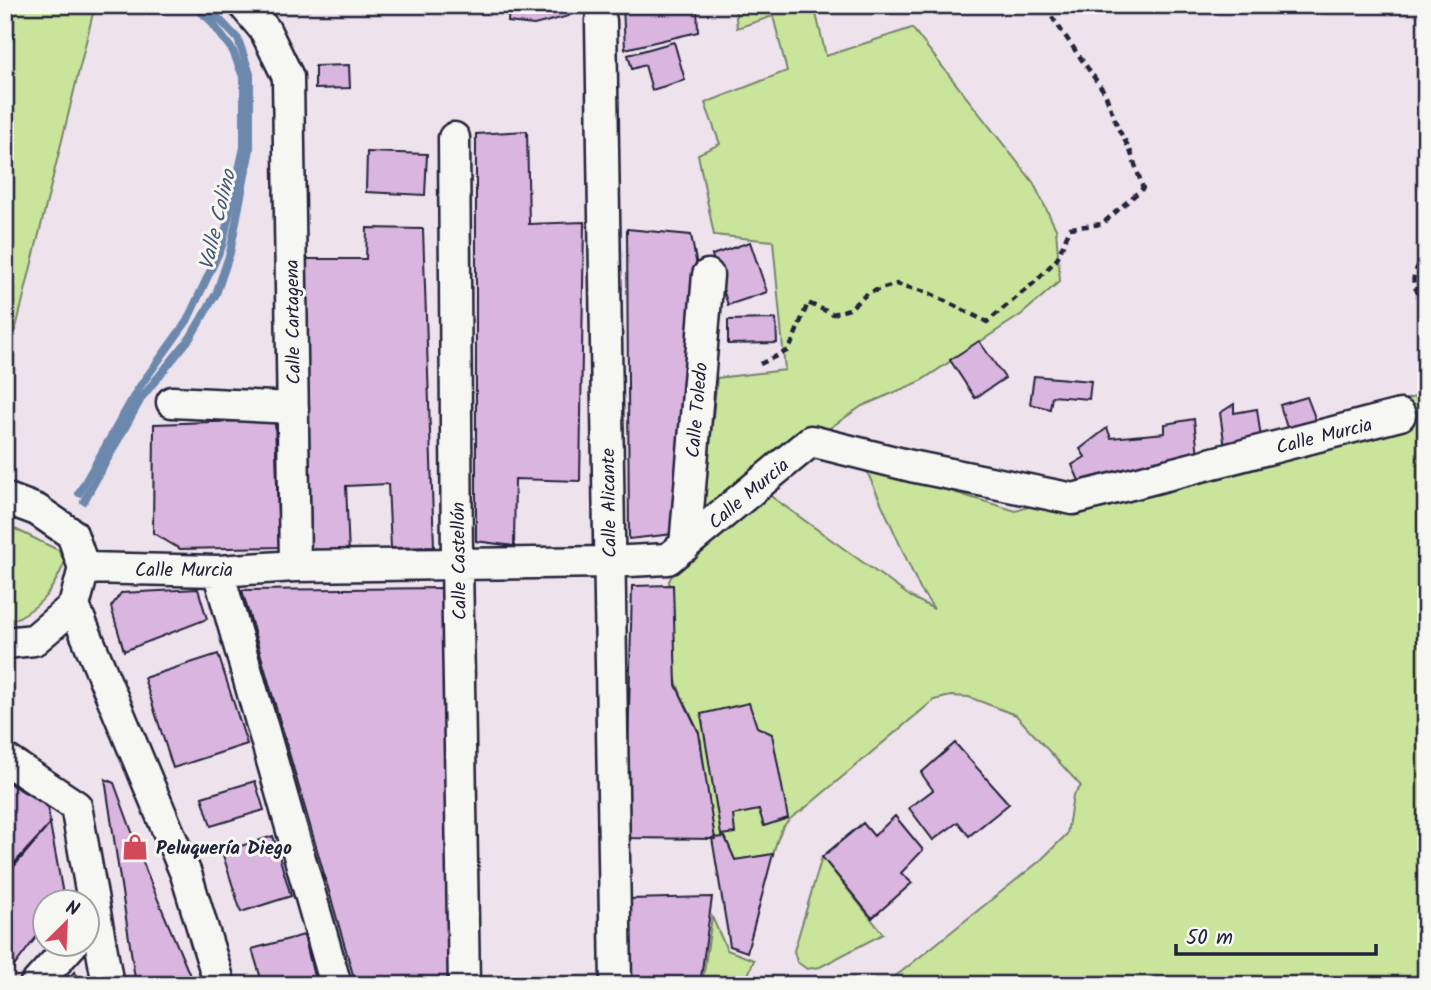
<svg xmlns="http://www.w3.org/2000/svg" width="1431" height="990" viewBox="0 0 1431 990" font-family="Kalam,sans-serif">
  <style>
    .green { fill: #c9e59c; stroke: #76846c; stroke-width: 2 }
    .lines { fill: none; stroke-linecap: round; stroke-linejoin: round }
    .stream { stroke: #6c88ad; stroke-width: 8 }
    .building { fill: #dab5df; stroke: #22223b; stroke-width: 2 }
    .minor-casing { stroke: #22223b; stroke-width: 35 }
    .path { stroke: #22223b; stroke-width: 4.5; stroke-dasharray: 7 5; stroke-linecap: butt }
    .minor { stroke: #f6f6f2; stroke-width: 30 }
    .labels { text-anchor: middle; stroke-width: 6; stroke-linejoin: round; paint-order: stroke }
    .street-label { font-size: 19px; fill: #22223b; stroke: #f6f6f2 }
    .poi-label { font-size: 19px; font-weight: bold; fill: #22223b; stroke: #f6f6f2; text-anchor: start }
    .water-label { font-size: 21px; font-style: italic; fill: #475574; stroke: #f6f6f2 }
  </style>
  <rect width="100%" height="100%" fill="#eee2ec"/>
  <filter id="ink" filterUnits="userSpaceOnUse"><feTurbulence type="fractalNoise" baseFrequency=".0143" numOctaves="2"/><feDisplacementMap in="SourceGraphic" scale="14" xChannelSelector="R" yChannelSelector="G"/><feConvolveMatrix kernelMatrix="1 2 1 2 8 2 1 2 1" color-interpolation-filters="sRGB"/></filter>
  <g filter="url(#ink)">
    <!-- green -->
    <path class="green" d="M 5,5 L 95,5 L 5,373 Z
      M 735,5 L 814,5 L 826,56 L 912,28 L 1033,182 L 1056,229 L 1060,281 L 1022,314 L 919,382 L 862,406 L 811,441 L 702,522 L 717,378 L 785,370 L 773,241 L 714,235 L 698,154 L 720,144 L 705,103 L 787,71 L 773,16 L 737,28 Z
      M 1426,394 L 1426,985 L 882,985 L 901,972 L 1041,860 L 1067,834 L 1073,796 L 1081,786 L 1016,715 L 969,697 L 951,696 L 934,700 L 804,809 C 782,822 780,830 773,854 L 735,860 L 725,837 L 712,838 L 701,740 L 687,711 L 673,672 L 669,581 L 678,564 L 765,492 L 911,597 L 934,609 L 920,589 L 864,465 L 1016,511 L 1130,473 Z
      M 5,524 L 58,550 L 65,562 C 50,596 39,609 5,624 Z
      M 822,857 L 883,934 L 820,967 L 807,969 L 797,962 L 794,951 Z
      M 712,917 L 727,950 L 754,960 L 744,985 L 702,985 Z"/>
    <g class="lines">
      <!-- stream -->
      <path class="stream" d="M 79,493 L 138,389 L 187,321 L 222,246 L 244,147 L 244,79 L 233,51 L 210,20 L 193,5
        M 84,501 L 142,397 L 190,338 L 216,294 L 230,253 L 250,149 L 250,74 L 238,39 L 206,5"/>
    </g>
    <!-- building -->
    <path class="building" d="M 509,5 L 576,5 L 569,16 L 534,25 L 508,22 Z
      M 623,5 L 697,5 L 698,32 L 625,49 Z
      M 674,42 L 685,80 L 652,90 L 645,65 L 632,69 L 628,55 Z
      M 349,65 L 350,88 L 315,89 L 315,66 Z
      M 527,131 L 529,224 L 584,222 L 580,481 L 515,479 L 514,546 L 476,541 L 476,134 Z
      M 367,152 L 427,154 L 425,195 L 366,192 Z
      M 367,228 L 423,229 L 434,547 L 391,548 L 388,484 L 346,486 L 349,554 L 311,549 L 306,259 L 366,259 Z
      M 627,229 L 691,235 L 699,276 L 673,534 L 629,539 Z
      M 750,242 L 767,292 L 728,305 L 712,255 Z
      M 776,319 L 777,343 L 728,344 L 728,320 Z
      M 979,341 L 1005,378 L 975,398 L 950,360 Z
      M 1034,376 L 1091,381 L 1089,399 L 1052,396 L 1050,409 L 1030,404 Z
      M 1307,397 L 1317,423 L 1288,431 L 1280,405 Z
      M 1234,404 L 1234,413 L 1257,409 L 1261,438 L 1225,448 L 1220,413 Z
      M 1194,419 L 1198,455 L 1081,485 L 1072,465 L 1085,457 L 1080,449 L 1107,428 L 1111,438 L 1165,433 L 1165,424 Z
      M 275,420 L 279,547 L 180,549 L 153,533 L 154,424 Z
      M 673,585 L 676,685 L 699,733 L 715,839 L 626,838 L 632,586 Z
      M 442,588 L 450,985 L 356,985 L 242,590 Z
      M 198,589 L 207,619 L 124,651 L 111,607 L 121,593 Z
      M 218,654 L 247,744 L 173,768 L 144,678 Z
      M 749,703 L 757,727 L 772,734 L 788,818 L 764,826 L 759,810 L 733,815 L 735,833 L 721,835 L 701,714 Z
      M 955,743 L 1009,804 L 969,836 L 958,822 L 933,840 L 909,808 L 933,790 L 921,773 Z
      M 105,779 L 114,783 L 150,881 L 194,985 L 136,985 Z
      M 5,781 L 48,806 L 50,824 L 10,868 L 5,865 Z
      M 255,781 L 264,810 L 211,826 L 202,797 Z
      M 895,816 L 923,850 L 901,873 L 912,883 L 872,918 L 822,857 L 863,823 L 874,836 Z
      M 50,824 L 64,900 L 62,902 L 46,902 L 46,924 L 6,977 L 5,877 Z
      M 273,836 L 291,896 L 241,912 L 222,852 Z
      M 725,837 L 735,860 L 773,854 L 747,952 L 730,946 L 712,838 Z
      M 712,897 L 700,985 L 630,985 L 629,899 Z
      M 304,935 L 316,985 L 263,985 L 252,949 Z
      M 75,971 L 78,985 L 62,985 Z"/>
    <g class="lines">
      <!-- minor casing -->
      <g class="minor-casing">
        <path id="minor" d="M 244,5 L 265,30 L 288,77 L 295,566
          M 601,21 L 616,985
          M 454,138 L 457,563 L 464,985
          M 172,402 L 293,408
          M 5,498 L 37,510 L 72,534 L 84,568 L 74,606 L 34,640 L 5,643
          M 685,546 L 708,275
          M 84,568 L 218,571 L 295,566 L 609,562 L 668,559 L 811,441 L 911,466 L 1073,499 L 1400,415
          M 218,571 L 336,985
          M 74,606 L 186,874 L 220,985
          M 5,759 L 76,806 L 108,985
          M 35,985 L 72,944"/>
      </g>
      <!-- path -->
      <path class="path" d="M 1426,255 C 1412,273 1407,284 1426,301
        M 1426,346 L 1418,365 L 1426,376
        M 760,364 L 789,350 L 808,303 L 833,314 L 849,309 L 868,293 L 897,284 L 929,293 L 987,322 L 1036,281 L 1057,259 L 1070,228 L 1102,224 L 1143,188 L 1130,150 L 1118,128 L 1105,93 L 1052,17 L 1047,5"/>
      <!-- minor -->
      <use href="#minor" class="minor"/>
    </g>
  </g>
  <!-- icons -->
  <defs>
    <g id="shop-bare" transform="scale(2.1)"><path d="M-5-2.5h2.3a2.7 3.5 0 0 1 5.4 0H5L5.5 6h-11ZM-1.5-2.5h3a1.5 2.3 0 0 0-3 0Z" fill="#d1495b" stroke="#f6f6f2" stroke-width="2.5" paint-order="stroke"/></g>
  </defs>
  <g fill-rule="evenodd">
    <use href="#shop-bare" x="135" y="847"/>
  </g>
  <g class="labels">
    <!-- street labels -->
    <g class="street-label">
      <text transform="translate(292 322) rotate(-91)" y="7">Calle Cartagena</text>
      <text transform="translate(696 410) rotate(-85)" y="7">Calle Toledo</text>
      <text transform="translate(1324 435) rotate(-14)" y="7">Calle Murcia</text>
      <text transform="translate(748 493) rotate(-40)" y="7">Calle Murcia</text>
      <text transform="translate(608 503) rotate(-91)" y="7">Calle Alicante</text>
      <text transform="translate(458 561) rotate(-91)" y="7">Calle Castellón</text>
      <text x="184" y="576">Calle Murcia</text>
    </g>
    <!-- poi labels -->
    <g class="poi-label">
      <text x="156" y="854">Peluquería Diego</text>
    </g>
    <!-- water labels -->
    <g class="water-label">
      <text transform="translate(217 220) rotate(-77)" y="7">Valle Colino</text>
    </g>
  </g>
  <!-- margin -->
  <rect width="1431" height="990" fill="none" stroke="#f6f6f2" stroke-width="28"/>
  <rect x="14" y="14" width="1403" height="962" fill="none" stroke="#22223b" stroke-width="2.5" filter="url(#ink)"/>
  <!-- north arrow -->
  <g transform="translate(66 923) rotate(24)"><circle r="33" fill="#f6f6f2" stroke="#a1a1a9" stroke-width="2"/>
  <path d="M0-5L12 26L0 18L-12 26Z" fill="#d1495b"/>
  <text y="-10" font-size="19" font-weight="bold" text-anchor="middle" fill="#22223b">N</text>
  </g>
  <!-- scale -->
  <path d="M1176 944v10h200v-10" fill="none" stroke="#22223b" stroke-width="3.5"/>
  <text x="1186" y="944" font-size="21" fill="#22223b" stroke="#f6f6f2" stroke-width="5" paint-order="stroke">50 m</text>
</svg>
